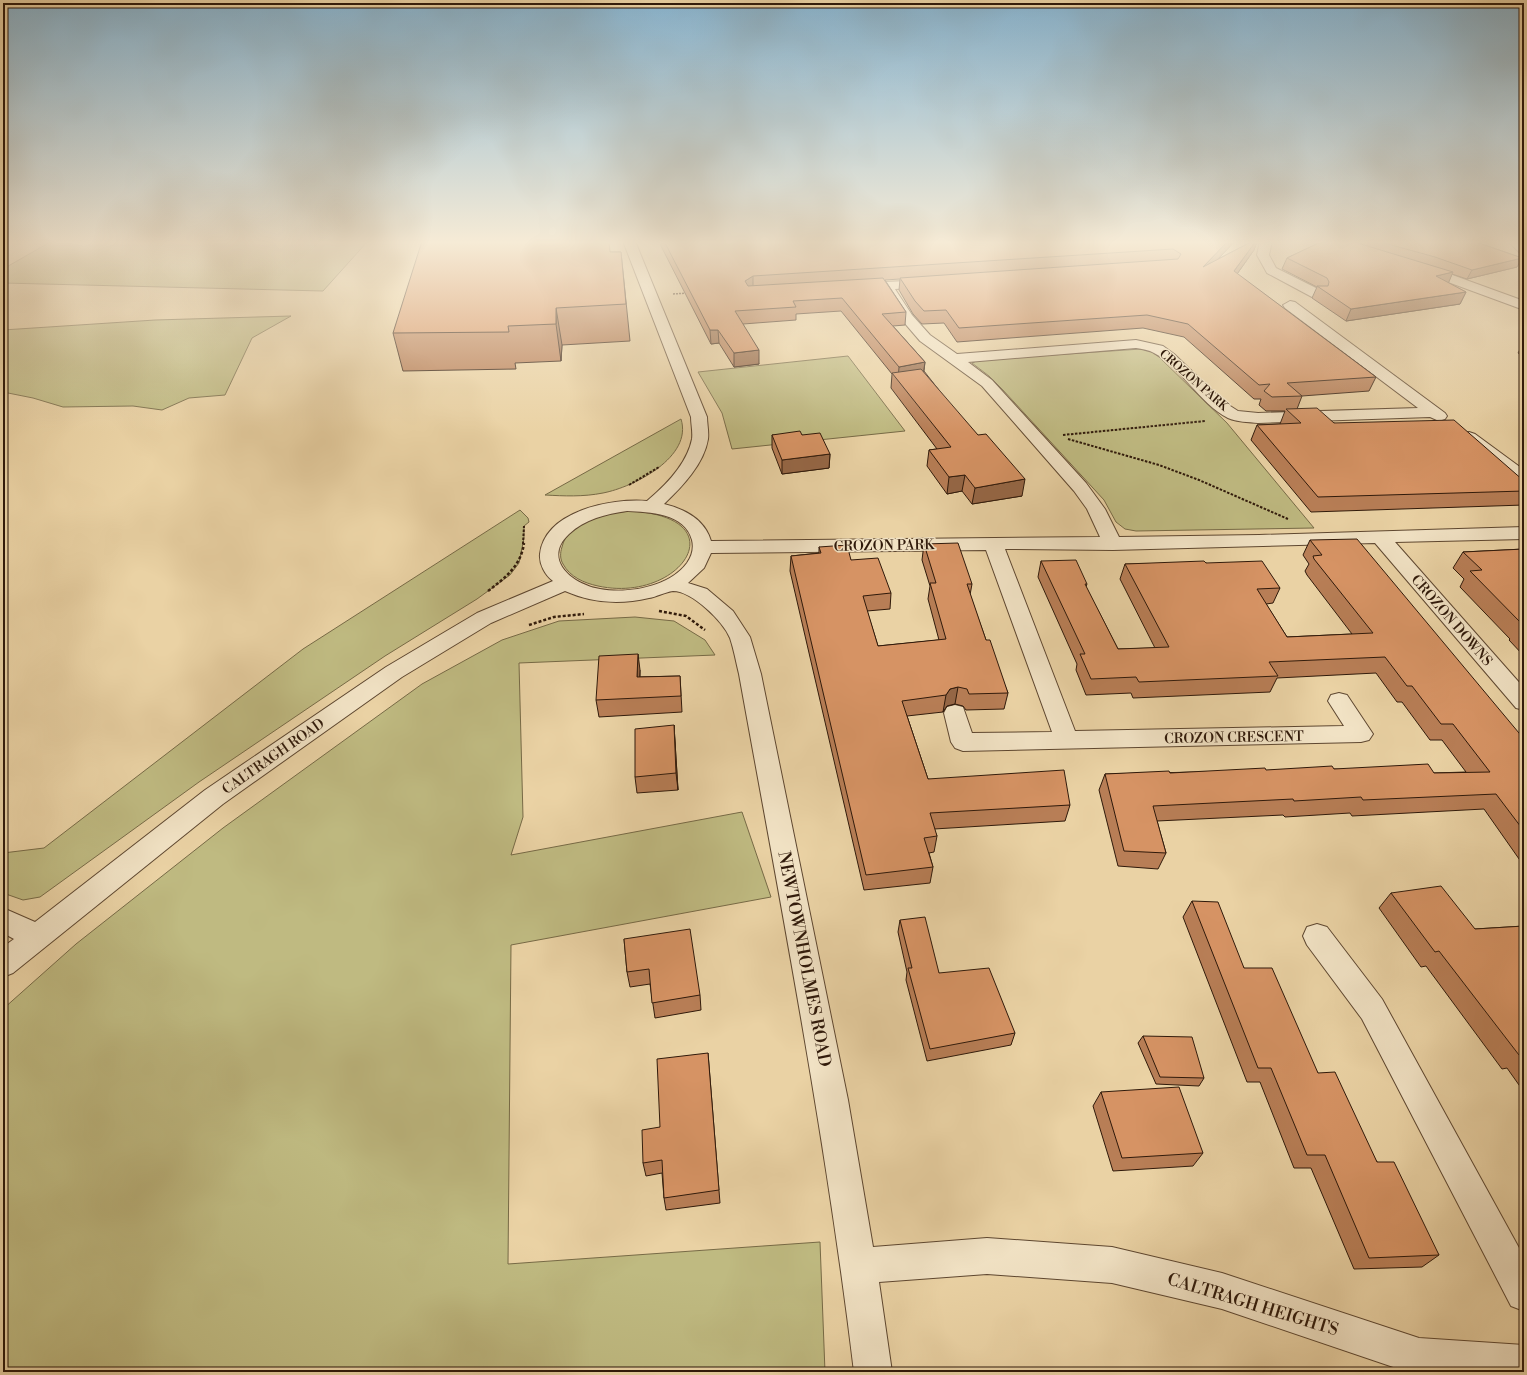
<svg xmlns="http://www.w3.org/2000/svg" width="1527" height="1375" viewBox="0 0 1527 1375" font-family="'Libre Bodoni',serif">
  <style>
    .green { fill: #bfba81; stroke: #776a46 }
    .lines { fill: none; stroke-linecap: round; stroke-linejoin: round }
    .minor-casing { stroke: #5e4730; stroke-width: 2 }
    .path-far3 { stroke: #2f190a; stroke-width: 1.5; stroke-dasharray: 2 1; stroke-linecap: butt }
    .path-far2 { stroke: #2f190a; stroke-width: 2; stroke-dasharray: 2.5 1.5; stroke-linecap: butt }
    .path-far1 { stroke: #2f190a; stroke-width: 2.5; stroke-dasharray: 3 2; stroke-linecap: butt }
    .path { stroke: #2f190a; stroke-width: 3; stroke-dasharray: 3.5 2.5; stroke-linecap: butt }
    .minor { fill: #f1e2c4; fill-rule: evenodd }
    .wall { fill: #b87e56; stroke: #2f190a }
    .shaded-wall { fill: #966746; stroke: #2f190a }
    .building { fill: #d69364; stroke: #2f190a }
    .labels { text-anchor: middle; stroke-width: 3; stroke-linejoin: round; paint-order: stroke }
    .far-street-label { font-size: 12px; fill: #2f190a; stroke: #f1e2c4 }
    .street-label { font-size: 14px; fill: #2f190a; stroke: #f1e2c4 }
    .near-street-label { font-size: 17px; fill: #2f190a; stroke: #f1e2c4 }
  </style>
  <rect width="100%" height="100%" fill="#ead2a4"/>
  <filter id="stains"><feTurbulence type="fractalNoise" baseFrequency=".005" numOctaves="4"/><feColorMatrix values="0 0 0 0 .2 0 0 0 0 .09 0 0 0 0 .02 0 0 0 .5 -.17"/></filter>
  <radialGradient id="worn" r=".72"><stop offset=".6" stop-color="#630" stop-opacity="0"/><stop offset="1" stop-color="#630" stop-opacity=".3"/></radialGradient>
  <!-- green -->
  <path class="green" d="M 52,241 L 368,241 L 323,291 L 3,283 L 3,269 Z
    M 291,316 L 252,338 L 225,395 L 189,398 L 162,410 L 133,406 L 63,407 L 33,398 L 3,392 L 3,330 L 155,320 Z
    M 1141,349 L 1151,351 L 1159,357 L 1227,423 L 1314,528 L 1136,531 L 1125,529 L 1116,522 L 1104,500 L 1003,390 L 989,376 L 972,363 L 979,360 Z
    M 848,356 L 905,431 L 732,449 L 722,413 L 698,372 Z
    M 681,419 C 693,457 634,487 603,493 C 583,497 564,496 545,495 Z
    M 520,510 L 528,518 L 529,522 L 524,526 L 524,538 L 519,563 L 510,575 L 477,599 L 385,656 L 199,782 L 40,897 L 23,900 L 3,893 L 3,853 L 44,848 L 303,649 Z
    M 630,511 C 740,517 680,604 598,586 C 584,583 570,577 563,564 C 560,559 560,553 562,547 C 568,520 608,513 630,511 Z
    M 635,617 L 674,621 L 705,640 L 715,655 L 519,663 L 523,817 L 511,855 L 742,812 L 771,897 L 511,945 L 508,1264 L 820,1242 L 825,1372 L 3,1372 L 3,1009 L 76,944 L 223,828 L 422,684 L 502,640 L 559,621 Z"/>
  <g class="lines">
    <!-- minor casing -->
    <g class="minor-casing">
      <path id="minor" d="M 623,241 L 635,241 L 707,417 C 707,424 709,432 708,439 C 704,464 682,487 664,504 C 685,509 705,520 711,541 L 1100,537 L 1087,509 L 1074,491 L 982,386 L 920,341 L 902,320 L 883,289 L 854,290 L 852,287 L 858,283 L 932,280 L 934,283 L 932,286 L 928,287 L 895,289 L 912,315 L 930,335 L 957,354 L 1136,340 L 1163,346 L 1174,354 L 1224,402 L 1238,411 L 1258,413 L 1418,408 L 1285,308 L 1283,305 L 1290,301 L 1295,302 L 1445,413 L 1447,416 L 1445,419 L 1439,421 L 1430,417 L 1258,423 C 1249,422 1236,422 1228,418 C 1199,403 1181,367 1154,353 C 1149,350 1142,349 1136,348 L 968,362 L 992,380 L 1086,483 L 1105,509 L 1119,537 L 1259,535 L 1524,527 L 1524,539 L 1395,542 L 1524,688 L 1524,710 L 1516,708 L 1375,543 L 1113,550 L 1005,549 L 1075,731 L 1344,726 L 1328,701 L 1331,695 L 1339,693 L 1347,695 L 1373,734 L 1369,740 L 1361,742 L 963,751 L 955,748 L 951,742 L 944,713 L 947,707 L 955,705 L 963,707 L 972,733 L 1052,732 L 986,550 L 711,553 L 704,568 L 688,583 L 707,589 L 733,611 L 750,637 L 761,674 L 848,1100 L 873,1247 L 987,1238 L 1112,1247 L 1222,1273 L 1419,1338 L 1524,1345 L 1524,1372 L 1408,1372 L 1222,1309 L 1112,1283 L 987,1274 L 879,1282 L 892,1372 L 854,1372 C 826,1138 781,906 739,674 C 736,662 734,650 730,638 C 723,621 692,591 673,591 C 665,592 656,597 649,598 C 620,605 592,603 565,591 L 491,623 L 402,677 L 223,804 L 13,973 L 3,977 L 3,947 L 14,939 L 3,933 L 3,908 L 35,922 L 205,790 L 386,667 L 477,613 L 553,581 C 545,575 539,564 540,554 C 545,511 611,498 647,501 C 665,486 687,464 692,439 C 693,432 691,424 691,417 ZM 627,511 C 649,512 685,513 692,540 C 694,548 692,556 687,563 C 669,587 628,594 600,589 C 574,585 541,560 569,534 C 585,519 606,514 627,511 Z
        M 1260,241 L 1272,241 L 1269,255 L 1276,268 L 1322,291 L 1323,294 L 1322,297 L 1312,297 L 1267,273 L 1257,255 Z
        M 1508,241 L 1520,241 L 1524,244 L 1524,254 L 1520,253 Z
        M 1422,264 L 1524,301 L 1524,310 L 1418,271 L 1416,268 Z
        M 1469,432 L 1475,434 L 1524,470 L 1524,483 L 1518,482 L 1463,440 L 1461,437 L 1463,434 Z
        M 1317,924 L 1327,927 L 1382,999 L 1524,1257 L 1524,1311 L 1511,1306 L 1362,1019 L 1307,945 L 1303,936 L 1307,927 Z"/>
    </g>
    <!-- path-far3 -->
    <path class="path-far3" d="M 673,294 L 688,293"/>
    <!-- path-far2 -->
    <path class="path-far2" d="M 1063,435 L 1205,421
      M 1068,439 L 1159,465 L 1199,480 L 1288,519
      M 629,485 L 659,467
      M 523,544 L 524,526"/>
    <!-- path-far1 -->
    <path class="path-far1" d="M 488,591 C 505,578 521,566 524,543
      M 659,611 L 686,616 L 705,630
      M 529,625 L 554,617 L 584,614"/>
    <!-- path -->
    <path class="path" d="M 3,994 L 7,990"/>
    <!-- minor -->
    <use href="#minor" class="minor"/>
  </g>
  <!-- wall -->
  <path class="wall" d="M 661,241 L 1235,241 L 1218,259 L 1253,241 L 1257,241 L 1254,250 L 1237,274 L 1376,377 L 1369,391 L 1302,396 L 1297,409 L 1334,423 L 1524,481 L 1524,505 L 1311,512 L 1251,440 L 1257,425 L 1280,424 L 1285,411 L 1266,411 L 1259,405 L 1261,399 L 1254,399 L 1184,337 L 1143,328 L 957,342 L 944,323 L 922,324 L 913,314 L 899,290 L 900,279 L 885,280 L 906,312 L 905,325 L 893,326 L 925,362 L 924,371 L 1022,496 L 972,504 L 962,491 L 947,494 L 927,466 L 929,450 L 937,449 L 891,388 L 892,374 L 841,311 L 796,314 L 796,320 L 743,324 L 759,364 L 734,367 L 719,343 L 711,344 L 661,246 Z
    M 1323,241 L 1473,241 L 1522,258 L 1517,267 L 1467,279 L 1452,274 L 1448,283 L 1466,292 L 1460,304 L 1346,321 L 1312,298 L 1317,287 L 1282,269 L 1287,258 Z
    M 610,252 L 621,252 L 630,341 L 562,345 L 561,361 L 515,363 L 516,369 L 403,371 L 393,333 Z
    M 1524,342 L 1524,357 L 1518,353 Z
    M 772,435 L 802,435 L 830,454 L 829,468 L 782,474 L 772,448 Z
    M 1310,540 L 1524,739 L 1524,866 L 1484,809 L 1352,816 L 1350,813 L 1285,817 L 1283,815 L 1157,821 L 1166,853 L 1158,869 L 1118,866 L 1099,790 L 1105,774 L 1334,769 L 1434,773 L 1466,772 L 1442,740 L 1430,740 L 1402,702 L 1397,702 L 1376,673 L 1277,678 L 1270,692 L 1133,698 L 1131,693 L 1086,695 L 1076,670 L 1077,664 L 1038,577 L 1041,561 L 1087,584 L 1086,587 L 1118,649 L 1155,648 L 1120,579 L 1125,564 L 1206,563 L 1280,588 L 1273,603 L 1266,604 L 1287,637 L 1352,634 L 1307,575 L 1305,571 L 1309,564 L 1303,555 Z
    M 924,544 L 972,584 L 970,595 L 986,640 L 1008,693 L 1004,709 L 966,710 L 963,706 L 955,704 L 947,706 L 943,712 L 907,716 L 928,779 L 1070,805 L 1065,821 L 934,829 L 937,836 L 934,852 L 929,853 L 933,867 L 930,883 L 864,890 L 790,571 L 791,556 L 819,553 L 819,547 L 851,560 L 891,593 L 890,609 L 867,611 L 878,646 L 939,640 L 928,599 L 930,586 L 922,560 Z
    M 1524,549 L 1524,656 L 1509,640 L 1510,639 L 1460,587 L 1464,579 L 1453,568 L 1463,552 Z
    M 640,670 L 640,677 L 680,676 L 682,712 L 599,717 L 596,700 Z
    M 674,725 L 675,742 L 678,790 L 637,793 L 635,777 Z
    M 1391,893 L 1475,929 L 1524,926 L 1524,1092 L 1507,1068 L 1502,1069 L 1426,966 L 1421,967 L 1379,908 Z
    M 1192,901 L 1244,968 L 1318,1073 L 1439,1255 L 1422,1267 L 1354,1269 L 1311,1168 L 1294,1168 L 1260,1082 L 1247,1082 L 1183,917 Z
    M 900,920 L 939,973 L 1015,1033 L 1011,1045 L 927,1061 L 906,980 L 907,972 L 898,932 Z
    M 624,939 L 700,995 L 701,1010 L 655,1018 L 650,984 L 630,987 L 627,972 Z
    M 1143,1036 L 1204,1078 L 1199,1086 L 1156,1084 L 1138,1043 Z
    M 708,1053 L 720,1203 L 666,1210 L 664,1198 L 662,1173 L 646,1176 L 643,1163 L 660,1127 Z
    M 1101,1092 L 1203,1153 L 1193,1166 L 1113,1171 L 1093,1106 Z"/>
  <!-- shaded-wall -->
  <path class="shaded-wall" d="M 1228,241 L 1235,241 L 1199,279 L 1203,267 Z
    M 1256,241 L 1257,241 L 1254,250 L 1230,284 L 1234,271 Z
    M 1522,258 L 1517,267 L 1467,279 L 1472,270 Z
    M 1453,272 L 1448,284 L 1436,276 Z
    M 753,276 L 753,288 L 746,294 L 745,281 Z
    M 1466,292 L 1460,304 L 1346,321 L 1351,309 Z
    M 556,308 L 562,345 L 561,361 L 556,324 Z
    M 710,330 L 718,330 L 719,343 L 711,344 Z
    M 759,350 L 759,364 L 734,367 L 734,353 Z
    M 925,362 L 923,375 L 898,380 L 899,367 Z
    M 830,454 L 829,468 L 782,474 L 782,460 Z
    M 965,475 L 962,491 L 947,494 L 949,477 Z
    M 1025,479 L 1022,496 L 972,504 L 975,488 Z
    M 638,654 L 640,670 L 639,693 L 637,677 Z
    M 958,687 L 955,704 L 947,706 L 943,712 L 946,695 L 950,689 Z
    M 674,725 L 675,742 L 678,790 L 676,773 Z"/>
  <!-- building -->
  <path class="building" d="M 422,241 L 609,241 L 610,252 L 621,252 L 626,304 L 556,308 L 556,324 L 508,326 L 509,332 L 393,333 Z
    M 664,241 L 1228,241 L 1203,267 L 1253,241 L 1256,241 L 1234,271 L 1376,377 L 1287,383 L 1302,396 L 1272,397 L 1264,391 L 1270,384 L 1259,385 L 1188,324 L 1147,315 L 959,328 L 946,310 L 924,311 L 915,301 L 900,278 L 1178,259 L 1181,254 L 1173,249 L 753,276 L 745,281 L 748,286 L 883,278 L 906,312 L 882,314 L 925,362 L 899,367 L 842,298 L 793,301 L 796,307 L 735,311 L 759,350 L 734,353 L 718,330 L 710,330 Z
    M 1323,241 L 1351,241 L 1453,272 L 1436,276 L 1466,292 L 1351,309 L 1317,286 L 1328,286 L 1329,282 L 1327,278 L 1287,258 Z
    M 1377,241 L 1473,241 L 1522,258 L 1472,270 L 1435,257 Z
    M 921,369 L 978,435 L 986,434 L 1025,479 L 975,488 L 965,475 L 949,477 L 929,450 L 951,447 L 892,373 Z
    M 1317,408 L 1334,423 L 1454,420 L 1524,481 L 1524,491 L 1318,497 L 1257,425 L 1301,423 L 1286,409 Z
    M 800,431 L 802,435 L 820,433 L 830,454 L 782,460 L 772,435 Z
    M 1357,539 L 1524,739 L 1524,831 L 1496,794 L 1363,800 L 1361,797 L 1294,801 L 1293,799 L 1153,806 L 1166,853 L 1124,851 L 1105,774 L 1169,771 L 1170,773 L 1265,768 L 1266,770 L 1332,766 L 1334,769 L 1428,764 L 1434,773 L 1490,772 L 1453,724 L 1441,724 L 1412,686 L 1407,686 L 1385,657 L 1269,662 L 1278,676 L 1139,682 L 1136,677 L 1091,679 L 1080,654 L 1085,654 L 1041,561 L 1076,560 L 1087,584 L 1085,584 L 1118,649 L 1169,647 L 1125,564 L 1204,561 L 1206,563 L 1262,561 L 1280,588 L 1257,589 L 1287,637 L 1373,633 L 1314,559 L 1313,556 L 1322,555 L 1310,540 Z
    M 958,543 L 972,584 L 967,584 L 986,640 L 990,640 L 1008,693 L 969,694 L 967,689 L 958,687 L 950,689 L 946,695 L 902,701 L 928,779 L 1064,770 L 1070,805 L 930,813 L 937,836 L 924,838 L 933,867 L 866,875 L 791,556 L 821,553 L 819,547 L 847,545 L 851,560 L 878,558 L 891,593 L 863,596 L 878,646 L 946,639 L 930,583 L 936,583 L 924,544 Z
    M 1524,549 L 1524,628 L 1520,624 L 1522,624 L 1470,571 L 1482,570 L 1463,552 Z
    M 638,654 L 637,677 L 680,676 L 681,696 L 596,700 L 599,656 Z
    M 674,725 L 676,773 L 635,777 L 635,729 Z
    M 1441,886 L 1475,929 L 1524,926 L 1524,1055 L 1523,1054 L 1519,1055 L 1439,951 L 1435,952 L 1391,893 Z
    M 1192,901 L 1218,902 L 1244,968 L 1272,968 L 1318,1073 L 1335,1072 L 1377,1162 L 1394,1162 L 1439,1255 L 1369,1258 L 1325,1155 L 1307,1155 L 1271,1068 L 1258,1068 Z
    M 925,917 L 939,973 L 989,968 L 1015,1033 L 930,1049 L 908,968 L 912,968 L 900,920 Z
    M 690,929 L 700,995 L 652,1003 L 649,969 L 627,972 L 624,939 Z
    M 1143,1036 L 1192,1037 L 1204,1078 L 1160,1077 Z
    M 708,1053 L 719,1190 L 664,1198 L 662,1160 L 643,1163 L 642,1130 L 660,1127 L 657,1059 Z
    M 1179,1087 L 1203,1153 L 1122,1158 L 1101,1092 Z"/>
  <!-- sky -->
  <linearGradient id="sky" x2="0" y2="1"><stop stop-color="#88b5d1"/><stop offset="0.56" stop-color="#f6ebd6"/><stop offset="1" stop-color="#f6ebd6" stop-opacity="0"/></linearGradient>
  <rect width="1527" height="433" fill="url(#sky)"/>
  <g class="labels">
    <!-- far-street labels -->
    <g class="far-street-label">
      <text transform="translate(1194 380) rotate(41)" y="4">CROZON PARK</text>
    </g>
    <!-- street labels -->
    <g class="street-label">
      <text transform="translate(884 545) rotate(-1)" y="5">CROZON PARK</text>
      <text transform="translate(1452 620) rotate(49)" y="5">CROZON DOWNS</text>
      <text transform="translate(1234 737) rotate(-1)" y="5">CROZON CRESCENT</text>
      <text transform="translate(273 756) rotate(-35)" y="5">CALTRAGH ROAD</text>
    </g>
    <!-- near-street labels -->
    <g class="near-street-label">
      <text transform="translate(805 959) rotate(79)" y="6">NEWTOWNHOLMES ROAD</text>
      <text transform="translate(1253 1304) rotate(17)" y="6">CALTRAGH HEIGHTS</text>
    </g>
  </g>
  <!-- margin -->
  <rect width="1527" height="1375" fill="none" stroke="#ead2a4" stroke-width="16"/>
  <rect x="4" y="4" width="1519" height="1367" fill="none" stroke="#2f190a" stroke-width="2"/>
  <rect x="8" y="8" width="1511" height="1359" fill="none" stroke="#2f190a"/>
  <rect width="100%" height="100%" filter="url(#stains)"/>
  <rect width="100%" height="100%" fill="url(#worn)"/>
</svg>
